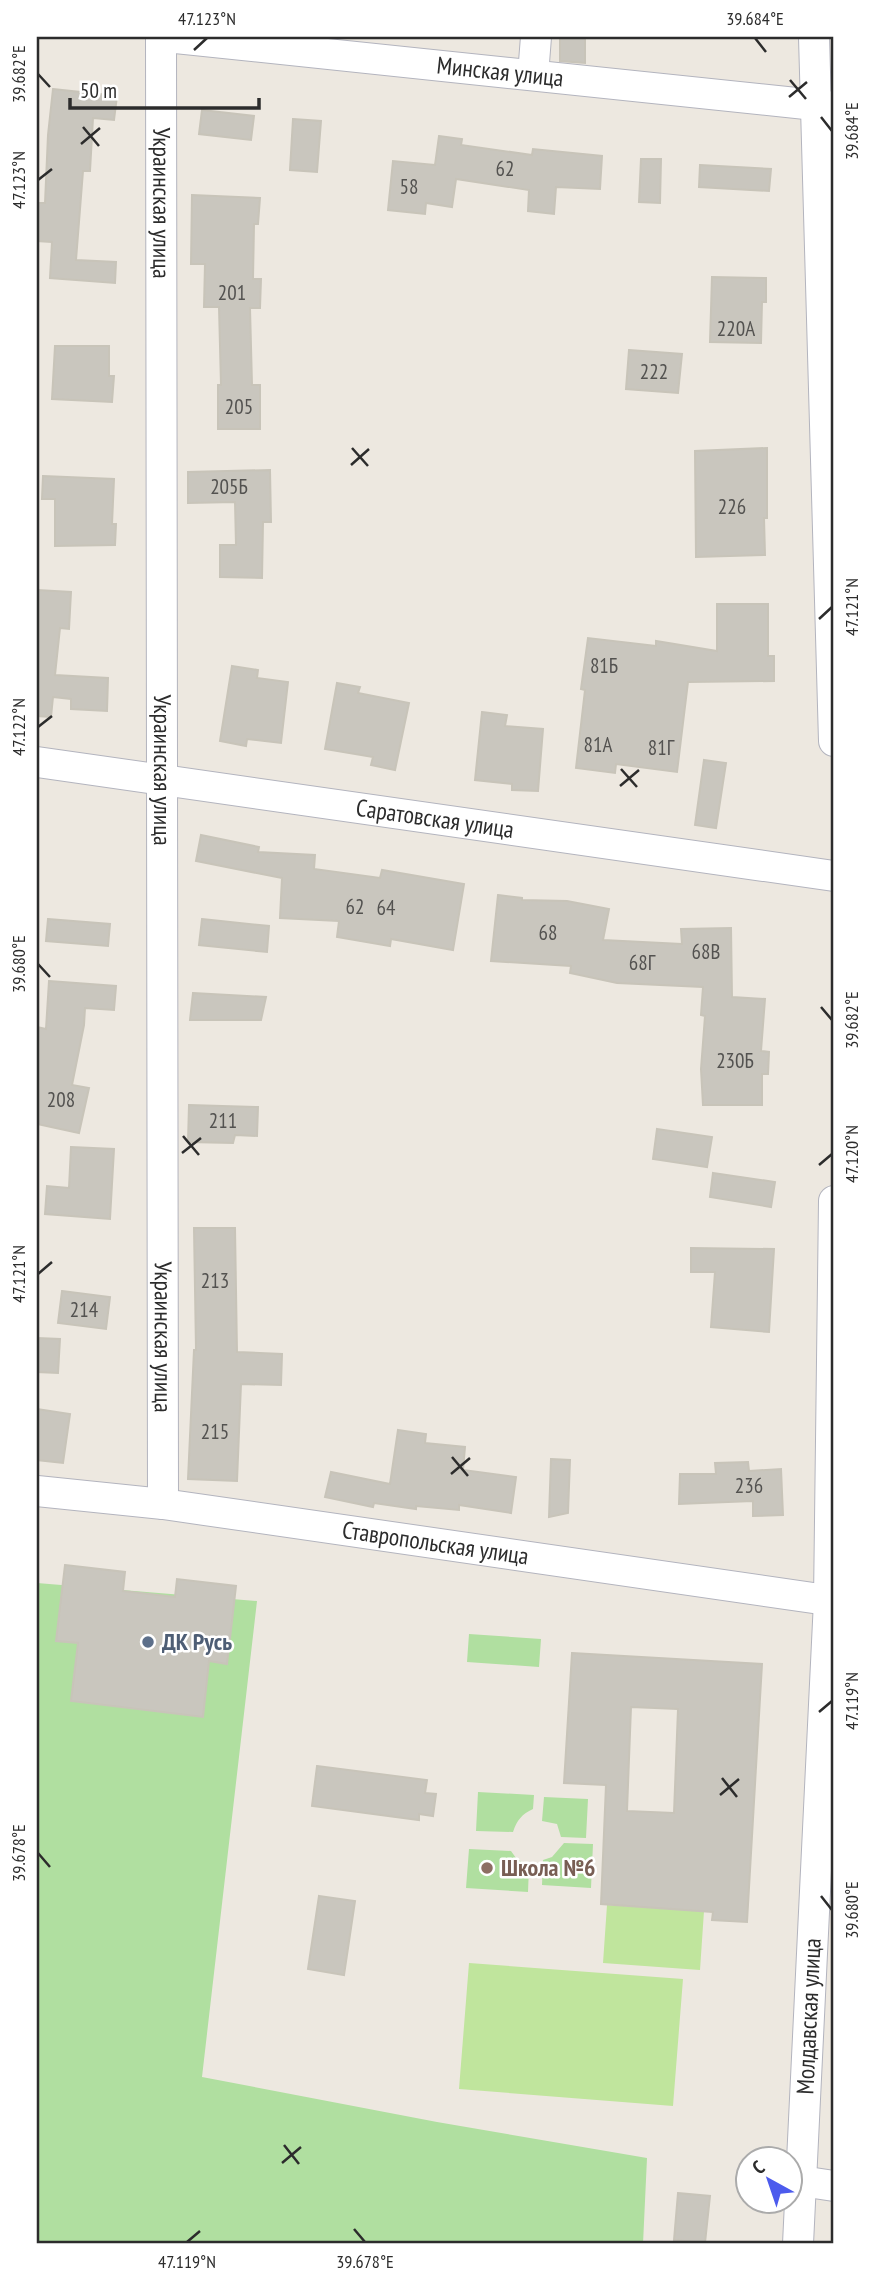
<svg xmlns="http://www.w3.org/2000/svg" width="871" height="2281" viewBox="0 0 871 2281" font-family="'PT Sans Narrow',sans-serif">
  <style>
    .green { fill: #b0dfa0 }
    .pitch { fill: #c0e59d }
    .building { fill: #c9c6be; stroke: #c8c4b9; stroke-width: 2; fill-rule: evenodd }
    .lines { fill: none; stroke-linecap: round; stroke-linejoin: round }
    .street-casing { stroke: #b3b4be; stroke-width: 32 }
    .street { stroke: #fff; stroke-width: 30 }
    .ticks { fill: none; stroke: #2c2c2c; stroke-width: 2.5 }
    .service-dot { fill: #5c6f8a; stroke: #fff; stroke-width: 2.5 }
    .education-dot { fill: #8d6e63; stroke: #fff; stroke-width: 2.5 }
    .labels { text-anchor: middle; stroke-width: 5; stroke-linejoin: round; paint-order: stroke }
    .number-label { font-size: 21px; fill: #535250 }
    .street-label { font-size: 24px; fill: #2c2c2c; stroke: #fff }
    .service-label { font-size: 24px; font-weight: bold; fill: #4e5e75; stroke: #fff; text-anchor: start }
    .education-label { font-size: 24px; font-weight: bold; fill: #785e54; stroke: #fff; text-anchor: start }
    .neatline { fill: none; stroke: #2c2c2c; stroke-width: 2.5 }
    .ticks-label { font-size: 18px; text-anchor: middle; fill: #2c2c2c }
  </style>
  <rect width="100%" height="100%" fill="#ede8e0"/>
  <!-- green -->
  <path class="green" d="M 37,1583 L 257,1601 L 202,2077 L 437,2122 L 647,2158 L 643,2244 L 37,2244 Z
    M 469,1634 L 541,1639 L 539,1667 L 467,1662 Z
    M 478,1792 L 534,1795 L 533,1809 C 522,1814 517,1820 513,1832 L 476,1831 Z
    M 544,1797 L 588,1799 L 586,1838 L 561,1837 L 557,1824 L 542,1821 Z
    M 564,1843 L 593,1844 L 591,1888 L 542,1885 L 543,1860 L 552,1857 Z
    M 469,1849 L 511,1851 L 516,1858 L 529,1867 L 528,1892 L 466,1888 Z"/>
  <!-- pitch -->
  <path class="pitch" d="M 607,1905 L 704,1911 L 700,1970 L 603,1963 Z
    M 469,1963 L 683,1979 L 673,2106 L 459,2089 Z"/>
  <!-- building -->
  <path class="building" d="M 560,37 L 585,37 L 585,63 L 560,61 Z
    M 53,89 L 117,96 L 114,120 L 93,118 L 90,171 L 83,171 L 76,260 L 116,262 L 115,283 L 50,278 L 52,242 L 37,241 L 37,203 L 45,203 L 48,135 Z
    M 202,110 L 254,116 L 251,140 L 199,134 Z
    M 293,119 L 321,121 L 317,172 L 290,170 Z
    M 439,136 L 462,139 L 461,145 L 532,155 L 533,149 L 602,156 L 600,189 L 556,187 L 554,214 L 528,211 L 529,190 L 456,179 L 452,207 L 426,203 L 425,214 L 388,210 L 393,161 L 435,165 Z
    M 641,159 L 661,159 L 660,203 L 639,202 Z
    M 700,165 L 771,169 L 769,191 L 699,187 Z
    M 192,195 L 260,198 L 258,224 L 254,224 L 253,279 L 261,279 L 260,308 L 250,308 L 252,385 L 260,385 L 260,429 L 218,429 L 218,385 L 221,385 L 219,307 L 204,307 L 205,264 L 191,264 Z
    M 712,277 L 766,278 L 766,302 L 762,302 L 761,343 L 710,342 Z
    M 55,346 L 109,346 L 109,376 L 114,376 L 112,402 L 52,399 Z
    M 629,350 L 682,354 L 678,393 L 626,389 Z
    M 767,448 L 767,518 L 764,518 L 765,555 L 696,557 L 695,451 Z
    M 270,470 L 271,522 L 263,522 L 262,578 L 220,577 L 220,545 L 236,545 L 235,502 L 188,503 L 188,472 Z
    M 43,476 L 114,479 L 112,524 L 116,524 L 115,545 L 55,546 L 55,499 L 42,499 Z
    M 37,590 L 71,592 L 69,629 L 60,628 L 55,675 L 108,678 L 107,711 L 71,709 L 71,699 L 53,697 L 51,717 L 37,716 Z
    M 717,604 L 768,604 L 768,656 L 774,656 L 774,681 L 688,682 L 677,772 L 616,764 L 615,773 L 576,768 L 585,690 L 581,689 L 588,638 L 656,646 L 656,641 L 717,651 Z
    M 232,666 L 258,670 L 257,678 L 288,682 L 281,743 L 247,739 L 246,746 L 220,741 Z
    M 337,683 L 360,687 L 358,693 L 409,703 L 395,770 L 371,765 L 373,757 L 325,749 Z
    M 482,712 L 507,715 L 505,726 L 543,729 L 538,791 L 512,790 L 512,784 L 475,780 Z
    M 704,760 L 726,763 L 716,828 L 695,825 Z
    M 201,835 L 259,847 L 258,852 L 315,855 L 314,869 L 380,878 L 382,870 L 464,884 L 453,950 L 391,939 L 390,946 L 337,937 L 339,921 L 280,918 L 282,878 L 196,861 Z
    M 498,895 L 522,898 L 522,900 L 567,901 L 609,909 L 603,940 L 682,944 L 681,929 L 731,928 L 732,997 L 765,999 L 761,1051 L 769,1052 L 768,1074 L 762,1074 L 762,1105 L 703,1105 L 701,1069 L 705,1016 L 701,1015 L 703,987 L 617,983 L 570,973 L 571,966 L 491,961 Z
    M 48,919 L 110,924 L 108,946 L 46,941 Z
    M 202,919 L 269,926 L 267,952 L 199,945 Z
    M 49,981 L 116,986 L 114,1010 L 85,1008 L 84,1025 L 72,1085 L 89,1088 L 79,1133 L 37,1124 L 37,1027 L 46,1029 Z
    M 193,993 L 266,997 L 261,1020 L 190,1020 Z
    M 189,1105 L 258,1107 L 257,1136 L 235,1135 L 233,1143 L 188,1142 Z
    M 657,1129 L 712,1137 L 707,1167 L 653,1159 Z
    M 71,1147 L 114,1149 L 110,1219 L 45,1214 L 47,1186 L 69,1188 Z
    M 713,1173 L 775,1182 L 771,1207 L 710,1197 Z
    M 194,1228 L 235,1228 L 237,1352 L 282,1354 L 281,1385 L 241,1384 L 237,1481 L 188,1479 L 194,1350 L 196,1350 Z
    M 691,1248 L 774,1249 L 769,1332 L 711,1327 L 715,1272 L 691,1272 Z
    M 62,1291 L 110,1297 L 106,1329 L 58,1323 Z
    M 37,1338 L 60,1339 L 58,1373 L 37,1372 Z
    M 37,1409 L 70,1414 L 63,1463 L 37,1460 Z
    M 398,1430 L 426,1434 L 425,1443 L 465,1447 L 463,1470 L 516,1477 L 511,1513 L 459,1505 L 459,1510 L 416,1506 L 416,1509 L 374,1503 L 373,1507 L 325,1497 L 331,1472 L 390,1484 Z
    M 551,1459 L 570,1460 L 568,1513 L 549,1517 Z
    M 748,1462 L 749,1471 L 781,1469 L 783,1515 L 753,1516 L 753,1501 L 679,1504 L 680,1474 L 716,1474 L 715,1463 Z
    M 65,1565 L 125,1572 L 123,1591 L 175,1597 L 177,1579 L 236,1586 L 227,1664 L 209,1661 L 203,1717 L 71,1701 L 78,1643 L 56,1641 Z
    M 572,1653 L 762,1664 L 747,1922 L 712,1920 L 713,1912 L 601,1904 L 606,1785 L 564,1783 ZM 631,1707 L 678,1709 L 674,1813 L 627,1811 Z
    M 317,1766 L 427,1780 L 425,1793 L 436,1794 L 433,1816 L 419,1814 L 419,1820 L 312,1806 Z
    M 319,1896 L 355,1901 L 344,1975 L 308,1969 Z
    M 678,2193 L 710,2196 L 705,2243 L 674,2240 Z"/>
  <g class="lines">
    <!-- street casing -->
    <g class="street-casing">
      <g id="street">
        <path id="s1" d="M 161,37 L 163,1504"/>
        <path id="s2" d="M 166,37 L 834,107"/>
        <path d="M 814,37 L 834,741"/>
        <path d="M 533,75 L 536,37"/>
        <path id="s3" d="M 37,762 L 834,876"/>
        <path id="s4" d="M 37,1491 L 163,1504 L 834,1601"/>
        <path d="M 801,2181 L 834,2186"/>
        <path id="s5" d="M 798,2244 L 829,1601 L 834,1201"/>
      </g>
    </g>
    <!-- street -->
    <use href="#street" class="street"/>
  </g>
  <!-- ticks -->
  <path class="ticks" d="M 755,38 L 766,52M 194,50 L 207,38M 38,74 L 50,87M 790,80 L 806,99M 789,97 L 807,82M 821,117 L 832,131M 83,127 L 99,146M 81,144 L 100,128M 38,180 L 52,169M 352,448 L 368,466M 351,465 L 369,449M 819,619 L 832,607M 38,727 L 52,716M 621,769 L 637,787M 620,786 L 639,770M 38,964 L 50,977M 821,1007 L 832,1020M 183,1136 L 199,1155M 182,1153 L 201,1138M 819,1165 L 832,1154M 38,1274 L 52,1262M 452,1457 L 468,1476M 451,1474 L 470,1458M 819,1712 L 832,1701M 722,1778 L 737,1797M 720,1795 L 739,1779M 38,1853 L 50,1867M 821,1896 L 832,1910M 284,2145 L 299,2164M 282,2163 L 301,2147M 354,2229 L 365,2242M 187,2242 L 200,2231"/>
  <!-- markers -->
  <circle class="service-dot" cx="148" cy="1642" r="7"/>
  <circle class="education-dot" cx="487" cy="1868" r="7"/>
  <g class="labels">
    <!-- number labels -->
    <g class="number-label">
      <text x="505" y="176">62</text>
      <text x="409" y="194">58</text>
      <text x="232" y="300">201</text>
      <text x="736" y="336">220А</text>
      <text x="654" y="379">222</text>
      <text x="239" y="414">205</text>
      <text x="229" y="494">205Б</text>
      <text x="732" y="514">226</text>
      <text x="604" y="673">81Б</text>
      <text x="598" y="752">81А</text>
      <text x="661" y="755">81Г</text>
      <text x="355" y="914">62</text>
      <text x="386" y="915">64</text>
      <text x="548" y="940">68</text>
      <text x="706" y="959">68В</text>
      <text x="642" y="970">68Г</text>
      <text x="735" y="1068">230Б</text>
      <text x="61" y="1107">208</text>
      <text x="223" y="1128">211</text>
      <text x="215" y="1288">213</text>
      <text x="84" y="1317">214</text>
      <text x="215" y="1439">215</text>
      <text x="749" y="1493">236</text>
    </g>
    <!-- street labels -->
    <g class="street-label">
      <text dy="8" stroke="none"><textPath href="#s2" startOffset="336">Минская улица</textPath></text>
      <text dy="8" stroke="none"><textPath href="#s1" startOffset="166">Украинская улица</textPath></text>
      <text dy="8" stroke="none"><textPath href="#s1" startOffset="733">Украинская улица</textPath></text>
      <text dy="8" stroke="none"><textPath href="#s3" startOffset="402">Саратовская улица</textPath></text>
      <text dy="8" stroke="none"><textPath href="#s1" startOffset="1300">Украинская улица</textPath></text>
      <text dy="8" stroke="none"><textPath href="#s4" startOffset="402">Ставропольская улица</textPath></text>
      <text dy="8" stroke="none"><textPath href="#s5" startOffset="228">Молдавская улица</textPath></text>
    </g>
    <!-- service labels -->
    <g class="service-label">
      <text x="162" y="1650">ДК Русь</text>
    </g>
    <!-- education labels -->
    <g class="education-label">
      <text x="501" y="1876">Школа №6</text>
    </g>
  </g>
  <!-- border -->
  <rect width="871" height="2281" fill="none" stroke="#ffffff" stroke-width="77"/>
  <!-- north arrow -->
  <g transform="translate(769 2180) rotate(320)"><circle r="33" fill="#ffffff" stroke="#ababab" stroke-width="2"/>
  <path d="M0-5L12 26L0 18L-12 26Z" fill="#4c5bed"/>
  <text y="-10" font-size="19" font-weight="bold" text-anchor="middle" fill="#2c2c2c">С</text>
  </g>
  <!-- scale -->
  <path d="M70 98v10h189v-10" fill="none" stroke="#2c2c2c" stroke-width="3.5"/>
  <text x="80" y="98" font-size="21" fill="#2c2c2c" stroke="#ffffff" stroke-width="5" paint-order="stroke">50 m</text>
  <rect x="38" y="38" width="794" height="2204" class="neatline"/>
  <g class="ticks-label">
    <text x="207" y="25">47.123°N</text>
    <text x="755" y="25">39.684°E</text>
    <text transform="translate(19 74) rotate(-90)" y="6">39.682°E</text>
    <text transform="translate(852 131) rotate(-90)" y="6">39.684°E</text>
    <text transform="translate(19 180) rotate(-90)" y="6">47.123°N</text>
    <text transform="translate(852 607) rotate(-90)" y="6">47.121°N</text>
    <text transform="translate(19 727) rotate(-90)" y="6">47.122°N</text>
    <text transform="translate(19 964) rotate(-90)" y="6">39.680°E</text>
    <text transform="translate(852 1020) rotate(-90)" y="6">39.682°E</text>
    <text transform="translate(852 1154) rotate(-90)" y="6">47.120°N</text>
    <text transform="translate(19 1274) rotate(-90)" y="6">47.121°N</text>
    <text transform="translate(852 1701) rotate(-90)" y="6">47.119°N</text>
    <text transform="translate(19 1853) rotate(-90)" y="6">39.678°E</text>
    <text transform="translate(852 1910) rotate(-90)" y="6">39.680°E</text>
    <text x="187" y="2268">47.119°N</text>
    <text x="365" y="2268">39.678°E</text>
  </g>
</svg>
